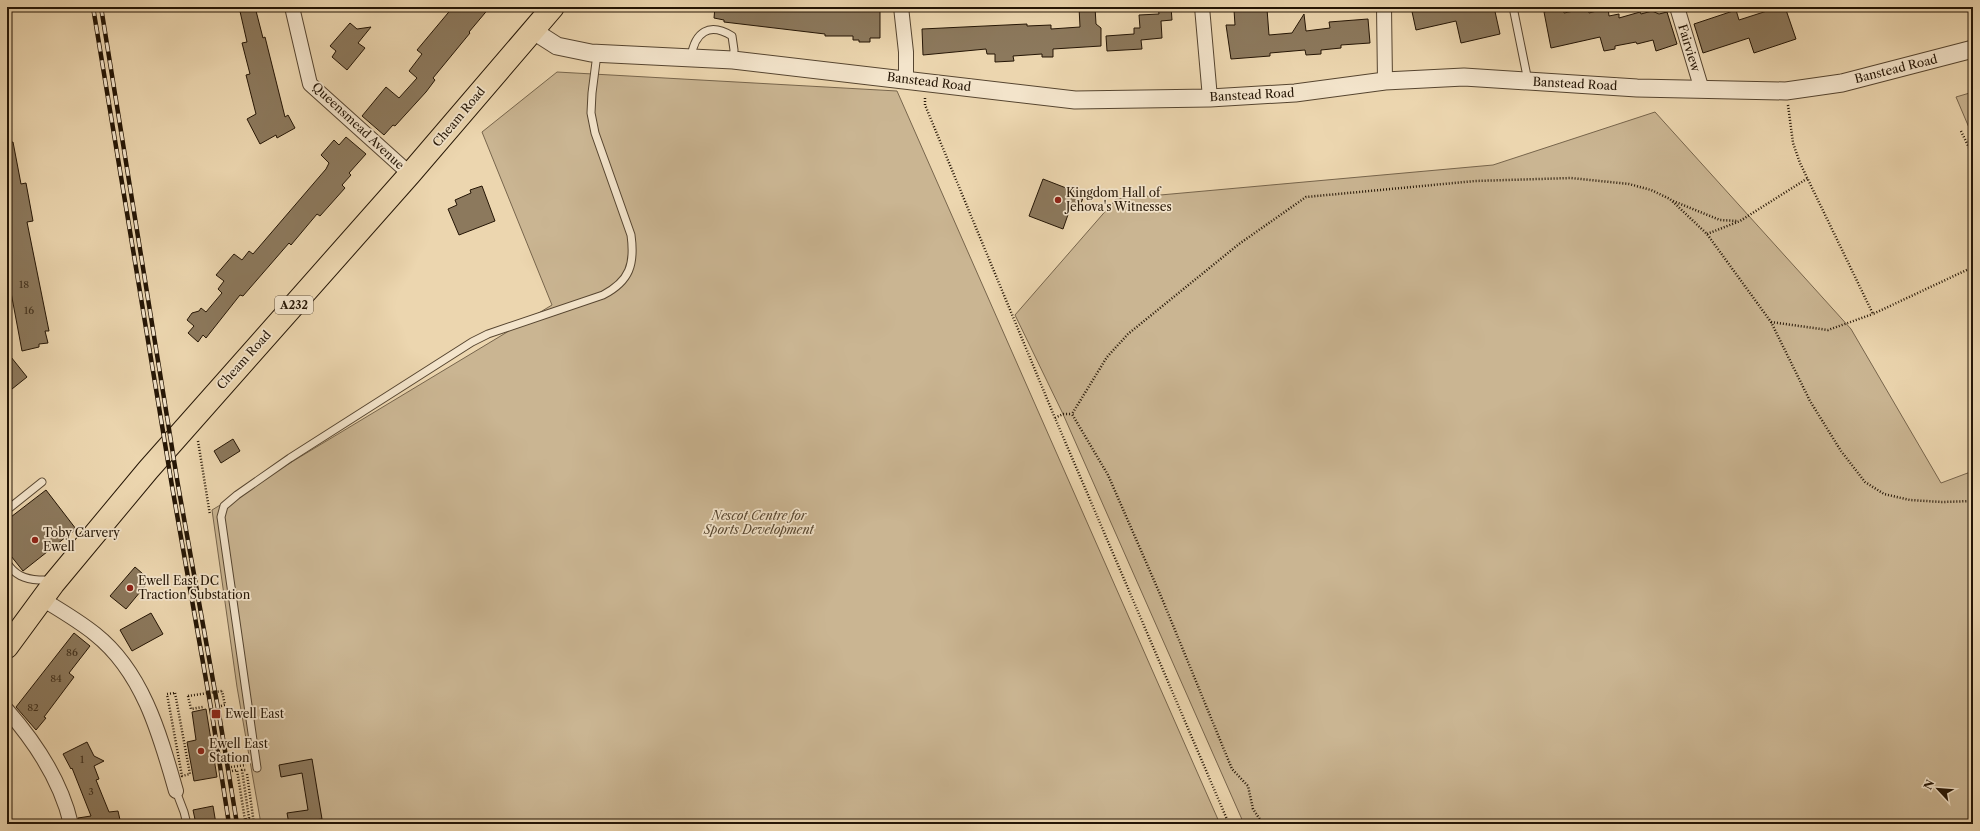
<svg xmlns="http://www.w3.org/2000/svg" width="1980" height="831" viewBox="0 0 1980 831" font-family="'Libre Caslon Text',serif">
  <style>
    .green { fill: #cab592; stroke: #77654c }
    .building { fill: #8c795d; stroke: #241505 }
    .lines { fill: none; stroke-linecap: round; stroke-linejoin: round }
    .service-casing { stroke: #564530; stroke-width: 9 }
    .minor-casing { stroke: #564530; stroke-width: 16 }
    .tertiary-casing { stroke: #564530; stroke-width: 19 }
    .trunk-casing { stroke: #241505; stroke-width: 24 }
    .path { stroke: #241505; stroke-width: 2.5; stroke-dasharray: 1 2; stroke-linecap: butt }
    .service { stroke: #f3e4cb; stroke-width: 7 }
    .minor { stroke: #f3e4cb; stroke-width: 14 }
    .tertiary { stroke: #f3e4cb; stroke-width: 17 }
    .trunk { stroke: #ecd6af; stroke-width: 22 }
    .rail-casing { stroke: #241505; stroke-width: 4.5 }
    .rail { stroke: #f3e4cb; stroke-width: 3; stroke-dasharray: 9; stroke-linecap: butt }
    .path-bridge { stroke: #241505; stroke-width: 2.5; stroke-dasharray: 1 2; stroke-linecap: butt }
    .poi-dot { fill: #8f2418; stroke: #f3e4cb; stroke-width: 1.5 }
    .labels { text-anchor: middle; stroke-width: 3.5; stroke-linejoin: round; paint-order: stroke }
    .number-label { font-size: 10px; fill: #3e2e1b }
    .shield { fill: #f3e4cb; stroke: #625340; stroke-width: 1 }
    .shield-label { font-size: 11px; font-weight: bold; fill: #241505 }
    .street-label { font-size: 12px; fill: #241505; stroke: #f3e4cb }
    .poi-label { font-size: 12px; fill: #241505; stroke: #f3e4cb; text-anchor: start }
    .park-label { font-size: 12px; font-style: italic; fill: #56452f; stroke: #f3e4cb }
  </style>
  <rect width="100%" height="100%" fill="#ecd6af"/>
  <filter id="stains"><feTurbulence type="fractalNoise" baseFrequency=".005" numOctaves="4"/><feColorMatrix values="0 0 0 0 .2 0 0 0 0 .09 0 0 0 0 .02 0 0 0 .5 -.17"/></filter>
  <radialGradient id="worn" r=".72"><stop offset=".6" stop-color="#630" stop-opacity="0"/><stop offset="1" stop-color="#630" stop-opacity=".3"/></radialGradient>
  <!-- green -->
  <path class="green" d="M 557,72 L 897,91 L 1220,824 L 261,824 L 237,687 L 212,510 L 552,305 L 482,132 Z
    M 1973,92 L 1973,137 L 1956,97 Z
    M 1655,112 L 1851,329 L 1941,483 L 1973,471 L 1973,824 L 1244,824 L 1063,414 L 1015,315 L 1116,199 L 1493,165 Z"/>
  <!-- building -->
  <path class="building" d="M 239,7 L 255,7 L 263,38 L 265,37 L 285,117 L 288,115 L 295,128 L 277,138 L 276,135 L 260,144 L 247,119 L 256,114 L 246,75 L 250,74 L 242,43 L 247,42 Z
    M 453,7 L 490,7 L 469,32 L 470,33 L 433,78 L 435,80 L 426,92 L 395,126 L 393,125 L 384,135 L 362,116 L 386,87 L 399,98 L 417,78 L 409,71 L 422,54 L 417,50 Z
    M 715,7 L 877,7 L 877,9 L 880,10 L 880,38 L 870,38 L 870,42 L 859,42 L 859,40 L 853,40 L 853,36 L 825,36 L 825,34 L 724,22 L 724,20 L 714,18 Z
    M 1079,7 L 1095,7 L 1096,24 L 1101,28 L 1101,46 L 1053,49 L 1053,57 L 1042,57 L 1042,54 L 1013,56 L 1014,61 L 995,62 L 995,54 L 987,54 L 986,49 L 923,55 L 922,29 L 1027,24 L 1027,26 L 1051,25 L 1051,29 L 1080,27 Z
    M 1158,7 L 1171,7 L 1172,20 L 1161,21 L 1162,38 L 1141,40 L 1142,49 L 1107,51 L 1106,36 L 1134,34 L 1134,28 L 1140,28 L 1139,15 L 1159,14 Z
    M 1411,7 L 1494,7 L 1500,34 L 1461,43 L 1456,21 L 1416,30 Z
    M 1769,7 L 1785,7 L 1796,39 L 1754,53 L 1749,38 L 1703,53 L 1694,24 L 1736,10 L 1739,20 L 1770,10 Z
    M 1262,8 L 1263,10 L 1267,9 L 1269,35 L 1292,33 L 1304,14 L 1306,31 L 1330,28 L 1329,22 L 1368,19 L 1370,43 L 1341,45 L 1341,48 L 1321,50 L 1321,54 L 1306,55 L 1305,50 L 1270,53 L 1270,56 L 1231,59 L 1226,25 L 1235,25 L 1234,10 Z
    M 1563,8 L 1564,13 L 1588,8 L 1589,13 L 1608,8 L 1609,16 L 1619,14 L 1619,18 L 1640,12 L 1641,14 L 1652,11 L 1659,14 L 1667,12 L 1677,44 L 1656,51 L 1653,40 L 1637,44 L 1636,42 L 1615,46 L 1615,49 L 1604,51 L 1600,37 L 1551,48 L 1544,12 Z
    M 350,23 L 357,29 L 371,27 L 358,43 L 365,48 L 347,70 L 332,57 L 336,51 L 330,46 Z
    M 346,137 L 366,154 L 349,173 L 351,175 L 342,185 L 345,188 L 320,216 L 317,214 L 291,245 L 289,243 L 243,296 L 240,295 L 206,338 L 203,335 L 198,342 L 188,333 L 194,326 L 187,320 L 192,313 L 199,311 L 201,308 L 206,312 L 222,293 L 218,289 L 224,281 L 216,275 L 234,254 L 242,260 L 249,251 L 253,254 L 326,169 L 329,163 L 321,155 L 334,140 L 339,145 Z
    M 13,142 L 21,184 L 26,183 L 33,221 L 27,222 L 49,331 L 45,331 L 48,343 L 39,344 L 39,347 L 22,351 L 7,271 L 7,143 Z
    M 1043,179 L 1084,195 L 1079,209 L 1071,206 L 1063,229 L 1029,216 Z
    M 482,186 L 495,221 L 459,235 L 448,209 L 457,205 L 455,200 L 471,193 L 470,190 Z
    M 7,352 L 27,377 L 7,393 Z
    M 233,439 L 240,451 L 221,463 L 214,451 Z
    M 46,490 L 76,529 L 23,571 L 7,551 L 7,520 Z
    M 135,567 L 150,580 L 126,609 L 110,596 Z
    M 151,613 L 163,634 L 132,651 L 120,630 Z
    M 74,633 L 90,646 L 69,673 L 74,677 L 44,717 L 46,718 L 36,730 L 16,707 Z
    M 206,709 L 217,777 L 194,781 L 187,742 L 196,740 L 192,712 Z
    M 87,742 L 94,756 L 104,761 L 94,766 L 99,779 L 96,780 L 109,812 L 118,811 L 121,824 L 79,824 L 78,818 L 91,816 L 72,768 L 71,769 L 63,754 Z
    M 312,759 L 322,819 L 289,824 L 287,813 L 308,810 L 302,773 L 281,777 L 279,765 Z
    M 213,806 L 216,824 L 196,824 L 193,810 Z"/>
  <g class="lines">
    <!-- service casing -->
    <g class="service-casing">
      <path id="service" d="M 1513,7 L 1528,81
        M 691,57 C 695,32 709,22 732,36 L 734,50 L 733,59
        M 7,510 L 42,482
        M 7,563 C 15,575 24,579 39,580 C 44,580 48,579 52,582
        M 257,768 L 221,517 L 224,506 L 237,495 L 290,458 L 472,342 L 488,334 L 603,295 C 630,281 635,264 631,235 L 595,133 L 591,113 L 592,93 L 597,54
        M 176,791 L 184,812 L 187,824"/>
    </g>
    <!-- minor casing -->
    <g class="minor-casing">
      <path id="minor" d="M 292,7 L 310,84 L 410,174
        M 901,7 L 906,52 L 906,79
        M 1202,7 L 1210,98
        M 1384,7 L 1385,81
        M 1677,7 L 1702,90
        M 42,599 C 60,610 79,621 95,634 C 143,672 160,735 176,791
        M 7,710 C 35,742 61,781 71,824"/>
    </g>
    <!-- tertiary casing -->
    <g class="tertiary-casing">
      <path id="tertiary" d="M 532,30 L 557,46 L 591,53 L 733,60 L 1075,100 L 1210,98 L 1295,93 L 1385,81 L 1464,77 L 1637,88 L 1786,91 L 1842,83 L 1973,49"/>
    </g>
    <!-- trunk casing -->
    <g class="trunk-casing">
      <path id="trunk" d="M 7,647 L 54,583 L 148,470 L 410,174 L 553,7"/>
    </g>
    <!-- path -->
    <path class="path" d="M 925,98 L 925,105 L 1055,418 L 1229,824
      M 1788,105 L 1793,143 L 1800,163 L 1873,314 L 1973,267
      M 1961,131 L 1973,156
      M 1673,201 L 1720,220 L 1738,221
      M 1707,234 L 1740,221 L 1808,178
      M 1771,322 L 1828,330 L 1873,314
      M 1055,418 L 1063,414 L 1072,414
      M 198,441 L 210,515
      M 175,693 L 190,774 L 182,776 L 167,694 Z
      M 188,696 L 191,709 L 203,707
      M 221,706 L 225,705 L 222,691
      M 231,767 L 246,765
      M 232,771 L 237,770 L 245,820 L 249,818 L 242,770 L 247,770
      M 247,774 L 254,824
      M 1263,824 L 1253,809 L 1248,786 L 1232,769 L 1163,601 L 1108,475 L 1072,414 L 1107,357 L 1128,334 L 1239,244 L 1306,197 L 1475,181 L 1571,178 L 1629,184 L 1651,190 L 1670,199 L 1707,234 L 1771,322 L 1810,401 L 1841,451 L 1865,482 L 1884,494 L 1910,500 L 1942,502 L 1973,501"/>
    <!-- service -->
    <use href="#service" class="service"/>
    <!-- minor -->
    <use href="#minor" class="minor"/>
    <!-- tertiary -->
    <use href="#tertiary" class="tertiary"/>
    <!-- trunk -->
    <use href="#trunk" class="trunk"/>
    <!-- rail casing -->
    <g class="rail-casing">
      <path id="rail" d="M 93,7 L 172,486 L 212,714 L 229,824
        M 101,7 L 178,485 L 219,714 L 237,824"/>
    </g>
    <!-- rail -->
    <use href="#rail" class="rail"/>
    <!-- path-bridge -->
    <path class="path-bridge" d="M 188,696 L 222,691"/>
  </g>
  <!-- markers -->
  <g class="poi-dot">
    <circle cx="1058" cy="200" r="4"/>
    <circle cx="35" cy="540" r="4"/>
    <circle cx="130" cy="588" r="4"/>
    <rect x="211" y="709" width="10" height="10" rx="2"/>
    <circle cx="201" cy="751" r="4"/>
  </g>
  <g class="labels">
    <!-- number labels -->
    <g class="number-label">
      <text x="24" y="288">18</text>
      <text x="29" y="314">16</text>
      <text x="72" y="656">86</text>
      <text x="56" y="682">84</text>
      <text x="33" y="711">82</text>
      <text x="82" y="763">1</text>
      <text x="91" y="795">3</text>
    </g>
    <!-- shield labels -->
    <rect class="shield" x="275" y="296" width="38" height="18" rx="3"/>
    <g class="shield-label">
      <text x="294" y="309">A232</text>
    </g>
    <!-- street labels -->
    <g class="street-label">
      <text transform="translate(1689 48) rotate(73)" y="4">Fairview</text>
      <text transform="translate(1896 69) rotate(-14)" y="4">Banstead Road</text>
      <text transform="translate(929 82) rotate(7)" y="4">Banstead Road</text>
      <text transform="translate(1575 84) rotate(3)" y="4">Banstead Road</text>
      <text transform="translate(1252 95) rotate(-3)" y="4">Banstead Road</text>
      <text transform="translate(459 117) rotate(-50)" y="4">Cheam Road</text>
      <text transform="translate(358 126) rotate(43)" y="4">Queensmead Avenue</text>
      <text transform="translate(244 360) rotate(-48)" y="4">Cheam Road</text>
    </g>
    <!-- poi labels -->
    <g class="poi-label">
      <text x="1066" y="197">Kingdom Hall of<tspan x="1066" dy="14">Jehova's Witnesses</tspan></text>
      <text x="43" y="537">Toby Carvery<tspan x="43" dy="14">Ewell</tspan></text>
      <text x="138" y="585">Ewell East DC<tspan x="138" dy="14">Traction Substation</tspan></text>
      <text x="225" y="718">Ewell East</text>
      <text x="209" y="748">Ewell East<tspan x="209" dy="14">Station</tspan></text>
    </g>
    <!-- park labels -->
    <g class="park-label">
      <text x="759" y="520">Nescot Centre for<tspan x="759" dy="14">Sports Development</tspan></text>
    </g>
  </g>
  <!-- margin -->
  <rect width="1980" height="831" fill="none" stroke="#ecd6af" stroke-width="24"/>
  <rect x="8" y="8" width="1964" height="815" fill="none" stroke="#241505" stroke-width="2"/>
  <rect x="12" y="12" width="1956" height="807" fill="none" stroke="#241505"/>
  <!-- north arrow -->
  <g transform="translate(1938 789) rotate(296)" stroke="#f3e4cb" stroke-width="3" paint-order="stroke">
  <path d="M0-3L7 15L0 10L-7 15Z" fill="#241505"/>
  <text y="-6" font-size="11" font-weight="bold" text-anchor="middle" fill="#241505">N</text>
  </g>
  <rect width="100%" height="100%" filter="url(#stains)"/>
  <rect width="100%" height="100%" fill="url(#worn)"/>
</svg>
